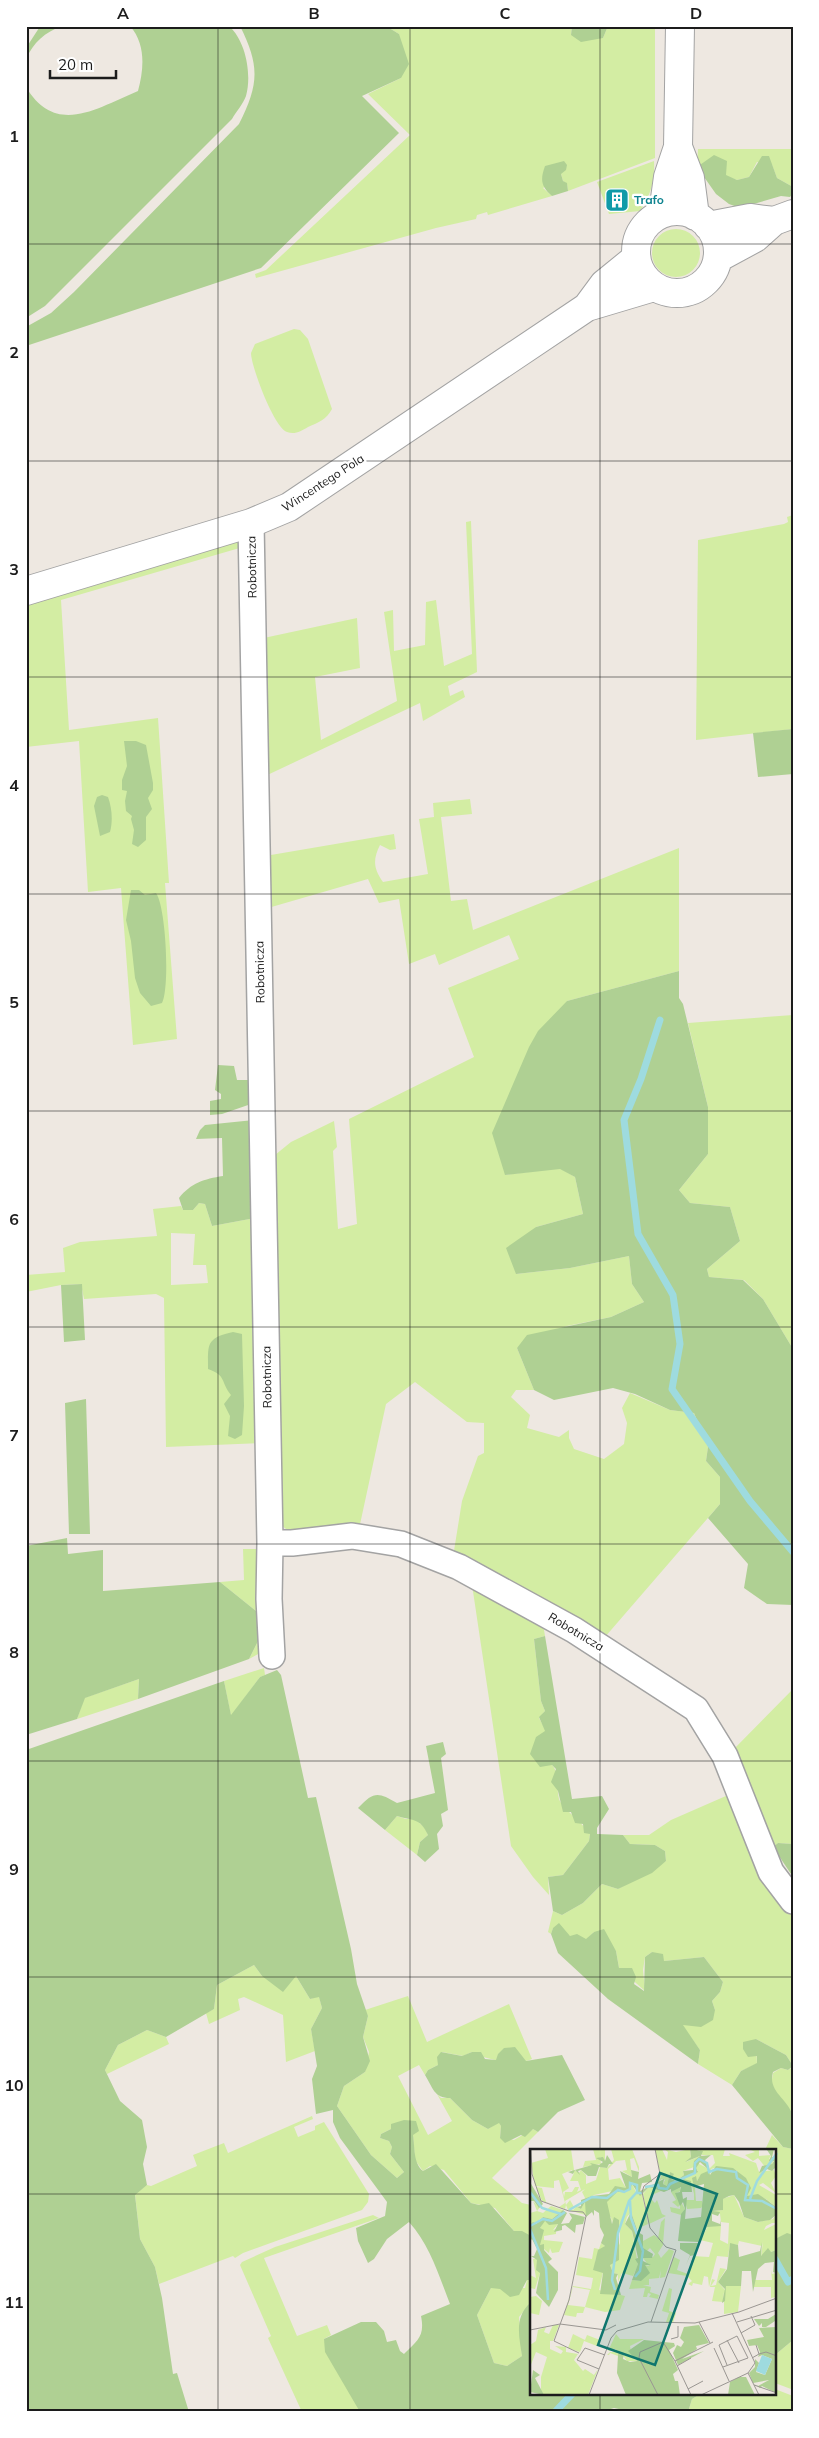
<svg xmlns="http://www.w3.org/2000/svg" width="819" height="2438" viewBox="0 0 819 2438" font-family="Mulish,sans-serif">
  <style>
    .grass { fill: #d3eda3; fill-rule: evenodd }
    .forest { fill: #afd093 }
    .lines { fill: none; stroke-linecap: round; stroke-linejoin: round }
    .stream { stroke: #9edbdf; stroke-width: 7 }
    .minor-casing { stroke: #a3a3a3; stroke-width: 28 }
    .tertiary-casing { stroke: #a3a3a3; stroke-width: 30 }
    .minor { stroke: #fff; stroke-width: 25 }
    .tertiary { stroke: #fff; stroke-width: 28 }
    .grid { fill: none; stroke: #1c1c1c; stroke-width: 1; stroke-opacity: 0.55 }
    .labels { text-anchor: middle; stroke-width: 4.5; stroke-linejoin: round; paint-order: stroke }
    .culture-label { font-size: 12px; font-weight: bold; fill: #0d838f; stroke: #fff; text-anchor: start }
    .street-label { font-size: 12px; fill: #1c1c1c; stroke: #fff }
    .inset-river { fill: none; stroke: #9edbdf; stroke-width: 2.5 }
    .inset-road { fill: none; stroke: #9a9692; stroke-width: 1 }
    .view { fill: #0f766e; fill-opacity: 0.15; stroke: #0f766e; stroke-width: 2.5 }
    .inset-edge { fill: none; stroke: #1c1c1c; stroke-width: 2.5 }
    .neatline { fill: none; stroke: #1c1c1c; stroke-width: 2 }
    .grid-label { font-size: 16px; text-anchor: middle; font-weight: bold; fill: #1c1c1c }
  </style>
  <rect width="100%" height="100%" fill="#eee8e1"/>
  <!-- grass -->
  <path class="grass" d="M 386,26 L 572,26 L 571,35 L 603,38 L 608,26 L 655,26 L 655,158 L 568,191 L 567,184 L 563,181 L 561,174 L 543,188 L 552,196 L 488,215 L 487,212 L 477,215 L 476,219 L 436,228 L 256,278 L 255,274 L 266,270 L 410,135 L 368,94 L 401,78 L 399,34 Z
    M 698,149 L 793,149 L 793,187 L 777,178 L 772,165 L 757,162 L 749,177 L 737,180 L 697,167 Z
    M 654,161 C 655,180 651,195 640,211 L 609,214 L 597,182 Z
    M652 253a24 24 0 1 1 48 0a24 24 0 1 1-48 0Z
    M 294,329 L 300,330 L 308,339 L 332,409 C 326,420 319,422 308,427 C 301,431 295,435 287,432 C 274,428 251,366 251,353 L 255,344 Z
    M 793,515 L 793,729 L 696,740 L 698,540 L 784,524 L 788,522 L 787,517 Z
    M 471,521 L 477,672 L 448,686 L 450,696 L 463,690 L 465,697 L 423,721 L 420,703 L 261,778 L 259,639 L 357,618 L 360,668 L 315,677 L 321,740 L 397,701 L 384,612 L 393,610 L 394,651 L 425,645 L 426,602 L 436,600 L 444,666 L 472,654 L 466,522 Z
    M 241,540 L 243,547 L 61,600 L 69,730 L 158,718 L 169,883 L 165,883 L 177,1039 L 133,1045 L 121,888 L 88,892 L 79,741 L 26,747 L 26,600 Z
    M 470,799 L 472,814 L 441,817 L 451,901 L 467,899 L 473,930 L 679,848 L 679,971 L 567,1001 L 505,1175 L 560,1168 L 575,1177 L 583,1214 L 536,1227 L 516,1274 L 570,1268 L 629,1256 L 632,1284 L 644,1302 L 611,1317 L 567,1326 L 517,1348 L 534,1390 L 516,1390 L 511,1397 L 530,1415 L 527,1428 L 559,1437 L 569,1430 L 569,1438 L 574,1449 L 604,1459 L 624,1444 L 627,1423 L 622,1408 L 630,1393 L 670,1410 L 694,1413 L 708,1447 L 706,1461 L 720,1477 L 720,1504 L 605,1637 L 453,1557 L 462,1501 L 478,1456 L 484,1453 L 484,1423 L 467,1422 L 415,1382 L 386,1404 L 359,1529 L 297,1537 L 278,1523 L 275,1155 L 291,1142 L 334,1121 L 337,1147 L 333,1151 L 338,1229 L 357,1224 L 349,1119 L 474,1057 L 448,988 L 519,959 L 509,935 L 439,965 L 435,954 L 409,964 L 399,899 L 379,903 L 368,879 L 268,908 L 265,856 L 394,834 L 396,849 L 390,850 L 380,845 C 373,859 373,868 383,882 L 428,874 L 419,819 L 434,817 L 433,803 Z
    M 793,1015 L 793,1349 L 763,1299 L 744,1280 L 709,1277 L 707,1269 L 740,1241 L 730,1207 L 690,1203 L 679,1190 L 708,1154 L 708,1107 L 688,1023 Z
    M 199,1203 L 205,1204 L 212,1226 L 255,1218 L 260,1443 L 166,1447 L 164,1298 L 156,1294 L 84,1299 L 81,1284 L 61,1285 L 26,1292 L 26,1275 L 65,1272 L 63,1248 L 80,1242 L 157,1236 L 153,1209 L 181,1206 L 183,1210 L 193,1210 ZM 171,1233 L 195,1234 L 193,1265 L 206,1265 L 208,1283 L 171,1285 Z
    M 243,1549 L 262,1549 C 264,1582 273,1622 260,1653 L 249,1659 L 261,1635 L 256,1611 L 220,1582 L 244,1580 Z
    M 471,1578 L 542,1618 L 545,1636 L 534,1639 L 541,1701 L 545,1711 L 539,1718 L 546,1731 L 552,1765 C 560,1774 556,1788 559,1799 C 562,1808 583,1823 590,1834 L 589,1841 L 563,1875 L 548,1877 L 549,1895 L 533,1877 L 511,1846 Z
    M 264,1668 L 265,1675 L 260,1677 L 231,1716 L 224,1681 Z
    M 139,1679 L 138,1699 L 77,1719 L 84,1698 Z
    M 793,1689 L 793,1844 L 778,1843 L 773,1847 L 733,1750 Z
    M 735,1792 L 793,1902 L 793,2066 L 786,2055 L 756,2039 L 757,2064 L 741,2071 L 732,2085 L 698,2064 L 700,2050 L 682,2025 L 715,2010 L 712,2001 L 720,1992 L 723,1982 L 704,1957 L 664,1961 L 652,1952 L 645,1957 L 643,1970 L 645,1991 L 619,1968 L 616,1951 L 594,1932 L 586,1940 L 570,1936 L 553,1928 L 551,1934 L 548,1932 L 553,1911 L 562,1915 L 583,1903 L 602,1884 L 618,1889 L 666,1861 L 665,1851 L 655,1845 L 630,1844 L 623,1835 L 649,1835 L 671,1820 Z
    M 397,1816 L 406,1819 L 415,1819 L 425,1828 L 428,1835 L 420,1842 L 417,1855 L 385,1830 Z
    M 254,1965 L 262,1976 L 296,1976 L 310,1999 L 319,1996 L 322,2008 L 311,2029 L 315,2051 L 286,2062 L 283,2015 L 244,1997 L 238,1999 L 240,2010 L 209,2024 L 206,2013 L 214,2009 L 217,1985 Z
    M 408,1996 L 427,2042 L 509,2004 L 532,2059 C 516,2066 486,2060 472,2052 L 463,2056 L 442,2052 L 438,2065 L 428,2070 L 425,2075 L 419,2065 L 398,2076 L 428,2135 L 452,2121 L 437,2094 L 441,2098 L 450,2098 L 472,2120 L 488,2129 L 499,2122 L 501,2126 L 500,2138 L 514,2140 L 533,2129 L 538,2132 L 492,2178 L 522,2203 L 531,2205 L 531,2237 L 514,2231 L 495,2208 L 471,2203 L 444,2170 L 430,2166 L 423,2171 L 415,2160 L 413,2135 L 391,2124 L 391,2129 L 381,2134 L 380,2138 L 389,2141 L 392,2147 L 390,2154 L 404,2172 L 397,2178 L 371,2155 L 337,2106 L 344,2086 L 365,2072 L 369,2052 L 363,2037 L 368,2016 L 365,2010 Z
    M 147,2030 L 166,2037 L 169,2044 L 107,2074 L 105,2070 L 118,2045 Z
    M 793,2067 L 793,2116 L 771,2085 L 773,2073 L 781,2068 L 788,2070 Z
    M 312,2116 L 313,2119 L 294,2127 L 298,2137 L 315,2130 L 315,2126 L 324,2122 L 369,2194 L 368,2202 L 362,2210 L 243,2253 L 235,2258 L 233,2256 L 159,2284 L 155,2267 L 140,2239 L 135,2194 L 147,2185 L 151,2186 L 197,2166 L 193,2155 L 224,2143 L 228,2153 Z
    M 772,2135 L 783,2147 L 793,2149 L 793,2235 L 787,2234 L 775,2239 L 775,2150 L 765,2150 Z
    M 373,2215 L 379,2218 L 264,2258 L 297,2336 L 327,2325 L 331,2335 L 324,2339 L 360,2412 L 302,2412 L 268,2338 L 271,2336 L 240,2265 L 242,2262 L 275,2247 Z
    M 527,2280 L 531,2280 L 531,2302 L 519,2317 L 522,2356 L 507,2366 L 494,2363 L 477,2315 L 491,2288 L 525,2288 Z
    M 793,2340 L 793,2389 L 791,2389 L 775,2383 L 775,2355 Z
    M 775,2389 L 793,2396 L 793,2412 L 688,2412 L 692,2399 L 700,2394 L 775,2394 Z"/>
  <!-- forest -->
  <path class="forest" d="M 44,26 L 62,26 C 45,32 33,43 26,59 L 26,48 L 39,28 Z
    M 130,26 L 229,26 C 246,41 252,75 246,96 C 243,104 236,112 232,119 L 45,306 L 26,318 L 26,87 C 56,137 97,108 138,91 C 144,69 146,44 130,26 Z
    M 240,26 L 386,26 L 399,34 L 409,64 L 401,78 L 362,96 L 399,133 L 261,268 L 26,346 L 26,327 L 51,313 L 74,292 L 239,124 C 259,84 260,66 240,26 Z
    M 572,26 L 608,26 L 603,38 L 581,42 L 571,35 Z
    M 714,155 L 727,161 L 726,175 L 737,180 L 749,177 L 762,156 L 769,156 L 777,178 L 793,187 L 793,193 L 790,197 L 781,196 L 740,208 L 729,204 L 716,194 L 697,167 Z
    M 564,161 L 567,165 L 566,170 L 561,174 L 563,181 L 567,183 L 568,191 L 552,196 C 541,186 540,180 545,166 Z
    M 793,729 L 793,774 L 758,777 L 753,733 Z
    M 124,741 L 136,741 L 146,745 L 153,783 L 153,790 L 148,798 L 152,809 L 146,817 L 146,840 L 138,847 L 132,844 L 134,830 L 131,819 L 132,816 L 126,811 L 125,801 L 127,791 L 122,790 L 122,780 L 127,766 Z
    M 102,795 L 108,797 C 112,808 113,821 110,832 L 100,836 L 94,806 L 97,797 Z
    M 131,890 L 139,890 L 145,895 L 156,893 C 166,907 170,987 162,1003 L 151,1006 L 140,993 L 135,978 L 131,941 L 126,920 Z
    M 679,971 L 679,998 L 683,1004 L 708,1107 L 708,1154 L 679,1190 L 690,1203 L 730,1207 L 740,1241 L 707,1269 L 709,1277 L 743,1280 L 763,1299 L 793,1349 L 793,1605 L 767,1604 L 744,1588 L 748,1564 L 708,1518 L 720,1504 L 720,1477 L 706,1461 L 708,1447 L 694,1413 L 670,1410 L 635,1394 L 613,1388 L 554,1400 L 534,1390 L 517,1348 L 527,1335 L 611,1317 L 644,1302 L 632,1284 L 629,1256 L 570,1268 L 516,1274 L 506,1248 L 536,1227 L 583,1214 L 575,1177 L 560,1169 L 505,1175 L 492,1133 L 529,1047 L 538,1031 L 567,1001 Z
    M 218,1065 L 234,1066 L 237,1080 L 248,1080 L 251,1104 L 222,1114 L 210,1115 L 210,1101 L 221,1099 L 221,1094 L 215,1090 Z
    M 254,1120 L 255,1218 L 212,1226 L 205,1204 L 199,1203 L 193,1210 L 183,1210 L 179,1198 C 191,1183 204,1179 223,1176 L 222,1138 L 196,1139 L 200,1130 L 205,1125 Z
    M 82,1284 L 85,1340 L 64,1342 L 61,1285 Z
    M 233,1332 L 242,1334 L 244,1406 L 242,1435 L 235,1439 L 228,1436 L 230,1416 L 224,1404 L 231,1395 C 220,1381 227,1376 208,1369 C 208,1344 206,1338 233,1332 Z
    M 86,1399 L 90,1534 L 69,1534 L 65,1403 Z
    M 67,1538 L 68,1554 L 103,1550 L 103,1591 L 220,1582 L 256,1611 L 261,1635 L 249,1659 L 138,1699 L 139,1679 L 85,1698 L 77,1719 L 26,1735 L 26,1546 Z
    M 545,1636 L 572,1799 L 602,1796 L 609,1809 L 597,1828 L 597,1834 L 623,1835 L 630,1844 L 655,1845 L 665,1851 L 666,1861 L 652,1873 L 618,1889 L 602,1884 L 583,1903 L 562,1915 L 553,1911 L 548,1877 L 563,1875 L 589,1841 L 590,1834 L 584,1833 L 583,1824 L 575,1823 L 571,1812 L 563,1812 L 558,1791 L 551,1782 L 556,1769 L 552,1765 L 540,1767 L 530,1754 L 536,1737 L 545,1731 L 539,1717 L 545,1711 L 541,1701 L 534,1639 Z
    M 277,1670 L 281,1675 L 308,1798 L 316,1797 L 351,1949 L 357,1984 L 368,2016 L 363,2037 L 370,2061 L 365,2072 L 344,2086 L 337,2106 L 371,2155 L 397,2178 L 404,2172 L 390,2154 L 392,2147 L 389,2141 L 380,2138 L 381,2134 L 391,2129 L 391,2124 L 404,2120 L 416,2121 L 419,2131 L 413,2135 C 415,2147 413,2163 423,2171 L 436,2164 L 471,2203 L 479,2205 L 489,2203 L 514,2231 L 522,2231 L 531,2236 L 531,2280 L 527,2280 L 519,2295 L 510,2297 L 500,2289 L 491,2288 L 477,2315 L 494,2363 L 507,2366 L 522,2356 C 519,2335 514,2317 531,2302 L 532,2394 L 700,2394 L 692,2399 L 688,2412 L 633,2412 L 614,2408 L 601,2412 L 360,2412 L 325,2352 L 324,2339 L 361,2322 L 376,2322 L 384,2331 L 387,2342 L 396,2340 L 400,2351 L 404,2354 C 418,2340 425,2336 421,2316 L 450,2304 C 439,2276 430,2245 409,2222 L 387,2239 L 374,2259 L 368,2263 L 358,2241 L 356,2228 L 385,2216 L 387,2202 L 340,2138 L 333,2122 L 333,2110 L 316,2114 L 312,2079 L 317,2066 L 311,2029 L 322,2008 L 319,1997 L 310,1999 L 296,1976 L 283,1992 L 262,1976 L 254,1965 L 217,1985 L 214,2009 L 166,2037 L 147,2030 L 118,2045 L 105,2070 L 120,2101 L 142,2120 L 147,2147 L 143,2164 L 147,2185 L 135,2195 L 140,2239 L 155,2267 L 162,2298 L 173,2374 L 177,2373 L 189,2412 L 26,2412 L 26,1750 L 224,1681 L 231,1715 L 260,1677 Z
    M 443,1742 L 446,1754 L 441,1758 L 448,1810 L 441,1814 L 443,1826 L 437,1834 L 439,1849 L 425,1862 L 417,1855 L 420,1842 L 428,1835 C 420,1817 412,1821 397,1816 L 385,1830 L 358,1808 C 374,1791 378,1792 397,1803 L 435,1793 L 426,1746 Z
    M 778,1843 L 793,1844 L 793,1877 L 773,1847 Z
    M 559,1923 L 570,1936 L 577,1934 L 586,1939 L 594,1932 L 604,1929 L 616,1951 L 619,1968 L 632,1968 L 636,1977 L 634,1984 L 644,1991 L 645,1957 L 652,1952 L 663,1954 L 664,1961 L 704,1957 L 723,1982 L 720,1992 L 712,2001 L 715,2010 L 713,2020 L 701,2027 L 683,2025 L 700,2050 L 698,2064 L 608,1999 L 558,1953 L 551,1934 L 553,1928 Z
    M 756,2039 L 786,2055 L 793,2066 L 788,2070 L 781,2068 L 773,2072 C 767,2092 789,2099 793,2117 C 795,2127 793,2139 793,2149 L 783,2147 L 732,2085 L 741,2071 L 757,2063 L 757,2056 L 748,2057 L 743,2049 L 743,2042 Z
    M 515,2047 L 526,2061 L 562,2055 L 585,2100 L 558,2112 L 538,2132 L 533,2129 L 525,2137 L 521,2135 L 505,2143 L 500,2138 L 501,2126 L 499,2123 L 488,2129 L 472,2120 L 450,2098 C 434,2098 433,2088 425,2075 L 428,2070 L 438,2065 L 437,2057 L 441,2052 L 462,2056 L 472,2052 L 481,2052 L 485,2059 L 496,2060 L 498,2054 L 504,2048 Z
    M 787,2233 L 793,2235 L 793,2340 L 775,2355 L 775,2239 Z"/>
  <g class="lines">
    <!-- stream -->
    <path class="stream" d="M 660,1020 L 641,1079 L 624,1120 L 638,1234 L 673,1295 L 680,1344 L 672,1389 L 750,1501 L 793,1552
      M 775,2259 L 788,2282 L 793,2279
      M 555,2412 L 572,2394"/>
    <!-- minor casing -->
    <g class="minor-casing">
      <path id="minor" d="M 251,523 L 270,1543 L 292,1543 L 352,1536 L 401,1544 L 459,1567 L 574,1630 L 696,1709 L 725,1756 L 771,1872 L 793,1901
        M 270,1543 L 269,1599 L 272,1656"/>
    </g>
    <!-- tertiary casing -->
    <g class="tertiary-casing">
      <path id="tertiary" d="M 678,147 L 690,178 L 695,216
        M636 252a41 41 0 1 1 82 0a41 41 0 1 1-82 0Z
        M 663,213 L 668,177 L 678,147 L 680,26
        M 708,226 L 750,218 L 774,221
        M 718,258 L 755,238 L 774,221 L 793,214
        M 587,307 L 604,284 L 636,258
        M 26,591 L 251,523 L 289,507 L 587,307 L 654,287"/>
    </g>
    <!-- minor -->
    <use href="#minor" class="minor"/>
    <!-- tertiary -->
    <use href="#tertiary" class="tertiary"/>
  </g>
  <!-- grid -->
  <path class="grid" d="M 218,26 L 218,2412M 410,26 L 410,2412M 600,26 L 600,2150M 26,244 L 793,244M 26,461 L 793,461M 26,677 L 793,677M 26,894 L 793,894M 26,1111 L 793,1111M 26,1327 L 793,1327M 26,1544 L 793,1544M 26,1761 L 793,1761M 26,1977 L 793,1977M 26,2194 L 532,2194M 775,2194 L 793,2194M 600,2394 L 600,2412"/>
  <!-- icons -->
  <defs>
    <g id="building-square" transform="scale(1.25)"><rect x="-9" y="-9" width="18" height="18" rx="4" fill="#0f9aa8" stroke="#fff"/><path d="M-4-6H4V6H1V3H-1V6H-4ZM-2.5-4.3h1.7v1.8h-1.7ZM.8-4.3h1.7v1.8H.8ZM-2.5-1h1.7V.8h-1.7ZM.8-1h1.7V.8H.8Z" fill="#fff"/></g>
  </defs>
  <g fill-rule="evenodd">
    <use href="#building-square" x="617" y="200"/>
  </g>
  <g class="labels">
    <!-- culture labels -->
    <g class="culture-label">
      <text x="634" y="204">Trafo</text>
    </g>
    <!-- street labels -->
    <g class="street-label">
      <text transform="translate(323 483) rotate(-33)" y="4">Wincentego Pola</text>
      <text transform="translate(252 567) rotate(-91)" y="4">Robotnicza</text>
      <text transform="translate(260 972) rotate(-91)" y="4">Robotnicza</text>
      <text transform="translate(267 1377) rotate(-91)" y="4">Robotnicza</text>
      <text transform="translate(576 1632) rotate(31)" y="4">Robotnicza</text>
    </g>
  </g>
  <!-- overview -->
  <g transform="translate(530 2149)">
    <rect width="246" height="246" fill="#eee8e1"/>
    <path d="M 15,0 L 41,0 L 44,21 L 49,24 L 51,21 L 56,26 L 56,35 L 66,31 L 70,18 L 77,19 L 84,11 L 81,0 L 102,0 L 109,18 L 109,23 L 104,9 L 100,10 L 102,28 L 92,22 L 97,21 L 95,11 L 86,12 L 78,20 L 79,31 L 90,29 L 96,39 L 64,46 L 56,51 L 52,43 L 55,40 L 35,52 L 36,56 L 40,51 L 44,58 L 40,60 L 43,61 L 50,54 L 47,58 L 51,60 L 55,53 L 59,63 L 56,66 L 38,61 L 36,56 L 35,60 L 12,52 L 6,38 L 12,39 L 16,53 L 29,58 L 35,54 L 29,31 L 24,32 L 24,39 L 5,37 L 1,14 L 18,9 ZM 42,21 L 44,24 L 40,32 L 48,32 L 51,41 L 47,43 L 49,38 L 45,38 L 42,43 L 35,43 L 34,48 L 33,43 L 39,39 L 32,25 ZM 63,0 L 75,0 L 75,13 L 70,8 L 71,15 L 53,18 L 55,12 L 66,11 ZM 125,0 L 132,0 L 137,11 L 138,3 L 134,0 L 146,3 L 160,0 L 161,8 L 156,13 L 170,7 L 169,15 L 179,20 L 185,14 L 183,6 L 172,6 L 169,0 L 195,0 L 193,7 L 200,7 L 199,4 L 226,14 L 229,23 L 244,21 L 246,27 L 241,34 L 246,44 L 233,34 L 229,36 L 246,46 L 246,58 L 236,50 L 217,47 L 219,35 L 206,21 L 188,18 L 181,20 L 180,26 L 170,27 L 167,32 L 164,27 L 166,52 L 172,52 L 173,56 L 171,59 L 157,60 L 155,51 L 164,51 L 164,45 L 161,33 L 152,30 L 168,22 L 164,18 L 153,22 L 154,26 L 146,32 L 141,30 L 140,23 L 137,37 L 133,35 L 135,31 L 132,30 L 124,36 L 131,28 ZM 219,0 L 229,0 L 229,7 L 241,6 L 239,10 L 244,11 L 242,15 L 236,19 L 228,9 L 223,12 L 215,6 L 225,3 ZM 102,35 L 106,43 L 112,45 L 118,75 L 107,80 L 101,63 L 97,68 L 95,75 L 102,82 L 108,116 L 103,127 L 92,124 L 88,133 L 88,125 L 83,124 L 80,116 L 90,94 L 90,84 L 83,70 L 82,75 L 81,68 L 78,67 L 77,71 L 77,53 L 80,47 ZM 150,37 L 151,42 L 146,44 L 155,60 L 151,66 L 141,63 L 140,58 L 150,60 L 150,56 L 148,58 L 142,53 L 146,51 L 141,43 ZM 119,38 L 131,42 L 122,46 L 122,51 L 125,54 L 127,51 L 132,65 L 136,67 L 119,75 L 113,45 ZM 204,46 L 214,68 L 228,73 L 243,70 L 246,65 L 246,74 L 242,74 L 236,77 L 234,81 L 246,75 L 246,101 L 231,107 L 233,93 L 232,97 L 209,92 L 208,96 L 200,95 L 198,108 L 187,107 L 179,138 L 178,128 L 174,127 L 172,136 L 163,134 L 162,137 L 158,135 L 162,132 L 157,127 L 138,124 L 144,108 L 150,111 L 147,121 L 158,125 L 163,107 L 179,108 L 183,94 L 170,91 L 178,77 L 191,77 L 190,91 L 198,95 L 199,74 L 191,73 L 190,65 L 183,62 L 193,61 L 192,50 ZM 3,52 L 9,58 L 11,57 L 7,62 L 13,64 L 21,57 L 33,61 L 22,70 L 13,68 L 1,77 L 0,64 L 7,62 ZM 135,69 L 133,96 L 128,104 L 131,109 L 139,100 L 144,102 L 135,128 L 130,129 L 131,121 L 129,129 L 119,130 L 119,136 L 113,136 L 121,138 L 120,143 L 129,146 L 128,150 L 119,148 L 121,145 L 118,144 L 117,148 L 113,148 L 115,139 L 99,140 L 102,131 L 111,132 L 115,116 L 119,117 L 113,109 L 123,108 L 125,105 L 120,99 L 116,103 L 112,100 L 113,92 L 124,86 L 128,89 L 131,73 ZM 14,72 L 28,75 L 23,81 L 26,80 L 26,85 L 14,87 L 14,91 L 33,93 L 29,103 L 22,104 L 20,99 L 19,104 L 10,97 L 10,79 ZM 71,94 L 75,97 L 66,109 L 65,116 L 73,123 L 69,141 L 95,147 L 90,161 L 75,163 L 55,158 L 53,164 L 47,164 L 46,168 L 34,166 L 43,137 L 61,140 L 63,129 L 46,126 L 49,108 L 62,110 L 64,99 L 69,100 ZM 43,138 L 60,141 L 55,158 L 38,156 ZM 3,110 L 7,110 L 10,124 L 5,140 L 0,139 L 0,126 L 6,129 ZM 190,119 L 196,120 L 188,133 L 195,141 L 196,137 L 211,137 L 208,163 L 194,165 L 194,143 L 193,153 L 182,152 L 185,138 L 180,138 L 182,130 L 185,131 L 181,137 L 186,136 ZM 241,121 L 242,125 L 246,124 L 246,148 L 241,149 L 241,138 L 223,138 L 225,131 L 242,131 ZM 139,139 L 142,140 L 139,162 L 146,164 L 143,174 L 136,173 L 139,164 L 132,162 ZM 6,147 L 12,152 L 9,166 L 0,164 L 0,148 ZM 23,176 L 29,176 L 23,192 L 20,192 L 20,200 L 31,205 L 33,202 L 25,197 L 36,198 L 36,203 L 48,205 L 44,211 L 53,222 L 55,220 L 64,226 L 68,220 L 58,246 L 14,246 L 11,242 L 11,228 L 17,208 L 6,203 L 0,218 L 0,196 L 6,192 L 8,181 L 16,178 L 14,183 L 19,185 ZM 43,185 L 55,191 L 57,186 L 70,191 L 67,197 L 54,192 L 50,203 L 38,199 ZM 86,185 L 90,190 L 114,190 L 100,197 L 102,208 L 107,212 L 97,212 L 90,203 L 88,207 L 80,204 L 79,206 L 77,206 L 80,203 L 86,203 L 86,200 L 78,202 Z" fill="#d3eda3" fill-rule="evenodd"/>
    <path d="M 160,0 L 173,2 L 171,7 L 181,6 L 175,11 L 179,21 L 170,13 L 166,19 L 168,23 L 153,30 L 161,32 L 162,43 L 152,43 L 153,50 L 157,48 L 155,70 L 171,68 L 174,35 L 164,38 L 162,29 L 166,27 L 167,32 L 171,25 L 178,22 L 180,26 L 186,17 L 203,19 L 216,29 L 221,39 L 217,47 L 228,45 L 237,51 L 246,58 L 246,66 L 240,71 L 228,73 L 214,68 L 209,53 L 204,46 L 199,47 L 193,50 L 193,61 L 183,62 L 190,63 L 188,67 L 182,65 L 182,72 L 190,75 L 190,71 L 191,77 L 177,78 L 169,93 L 148,92 L 151,65 L 155,60 L 153,53 L 150,57 L 145,44 L 150,43 L 151,38 L 141,43 L 141,40 L 134,43 L 119,38 L 110,47 L 102,35 L 100,41 L 87,43 L 77,53 L 82,75 L 84,68 L 89,71 L 89,111 L 80,116 L 83,124 L 88,125 L 86,129 L 91,146 L 70,145 L 73,124 L 63,121 L 68,101 L 75,97 L 71,94 L 74,86 L 70,78 L 69,64 L 64,61 L 64,67 L 62,63 L 56,68 L 55,53 L 51,60 L 47,58 L 51,57 L 51,51 L 62,47 L 79,45 L 85,37 L 96,39 L 90,22 L 102,28 L 101,21 L 109,23 L 108,30 L 120,25 L 122,33 L 112,34 L 110,42 L 134,30 L 133,35 L 137,37 L 140,23 L 144,25 L 141,30 L 146,32 L 154,26 L 153,22 L 163,21 L 164,12 L 170,7 L 155,13 L 161,8 ZM 244,0 L 242,8 L 246,9 L 246,18 L 242,22 L 237,20 L 229,24 L 232,17 L 242,15 L 244,12 L 239,12 L 241,7 L 237,1 ZM 77,6 L 83,15 L 79,15 L 77,19 L 69,18 L 66,27 L 58,27 L 51,21 L 48,22 L 50,26 L 45,21 L 43,25 L 38,23 L 62,16 L 60,14 L 69,16 L 73,13 L 66,9 L 73,8 L 75,12 ZM 0,33 L 13,55 L 9,59 L 4,52 L 0,52 ZM 33,61 L 37,64 L 31,75 L 39,74 L 42,69 L 39,64 L 55,68 L 53,75 L 46,76 L 45,84 L 35,76 L 32,77 L 32,81 L 24,83 L 28,75 L 19,76 L 15,72 L 10,79 L 14,81 L 10,96 L 14,95 L 14,101 L 22,110 L 18,113 L 28,123 L 28,141 L 19,158 L 6,144 L 10,124 L 6,121 L 7,111 L 1,107 L 4,107 L 7,100 L 2,90 L 0,92 L 0,76 L 3,73 L 6,75 L 13,68 L 22,70 ZM 101,63 L 108,83 L 113,86 L 113,99 L 123,105 L 122,109 L 113,109 L 113,112 L 121,116 L 115,116 L 120,124 L 111,132 L 102,131 L 108,115 L 105,110 L 108,109 L 102,82 L 95,75 ZM 232,93 L 231,107 L 238,99 L 241,103 L 246,101 L 246,124 L 243,123 L 244,113 L 235,114 L 228,120 L 223,143 L 221,122 L 212,122 L 211,137 L 196,137 L 195,152 L 192,154 L 195,140 L 188,133 L 197,120 L 200,94 L 208,96 L 209,108 L 230,102 ZM 150,94 L 169,94 L 165,106 L 160,107 L 156,116 L 160,106 L 150,100 ZM 246,165 L 245,172 L 236,178 L 232,178 L 232,174 L 229,177 L 224,170 L 238,170 ZM 169,176 L 179,194 L 166,197 L 167,200 L 152,210 L 174,202 L 148,216 L 143,204 L 147,196 L 151,198 L 154,193 L 150,189 L 154,178 ZM 246,178 L 246,244 L 232,237 L 230,239 L 224,235 L 228,237 L 239,231 L 223,234 L 219,224 L 225,218 L 225,210 L 229,214 L 226,223 L 235,226 L 242,210 L 232,206 L 228,208 L 230,203 L 227,196 L 219,197 L 217,191 L 234,188 L 229,179 ZM 114,191 L 144,194 L 145,197 L 139,201 L 148,221 L 143,225 L 145,232 L 148,232 L 150,246 L 96,246 L 87,224 L 88,206 L 89,203 L 94,204 L 93,210 L 100,213 L 107,212 L 98,202 ZM 3,221 L 10,226 L 5,229 L 14,246 L 0,243 ZM 209,228 L 216,228 L 225,246 L 198,246 L 200,233 Z" fill="#afd093"/>
    <path d="M 232,206 L 242,210 L 235,226 L 226,222 Z" fill="#9edbdf"/>
    <path class="inset-river" d="M 115,38 L 128,36 L 129,39 L 137,40 L 140,35 L 165,24 L 165,14 L 169,10 L 177,14 L 179,23 L 187,20 L 206,23 L 207,29 L 218,36 L 215,51 L 232,52 L 247,60M 0,43 L 12,59 L 31,65M 220,50 L 227,32 L 247,4M 100,52 L 101,69 L 113,102 L 110,122 L 105,128M 39,61 L 62,48 L 77,49 L 88,41 L 94,43 L 100,40 L 100,34 L 107,36 L 107,44 L 112,44M 0,77 L 13,70 L 22,72 L 35,63M 0,80 L 16,119 L 18,151M 85,141 L 82,131 L 88,84 L 99,52 L 107,43"/>
    <path class="inset-road" d="M 1,0 L 2,25 L 11,52 L 39,62 L 53,63 L 56,67 L 39,151 L 24,192 L 49,204M 202,164 L 225,214 L 218,224M 121,173 L 146,101 L 136,98 L 120,79 L 112,43 L 114,37 L 130,25 L 125,0M 169,173 L 180,194M 207,173 L 247,161M 0,181 L 30,175 L 76,181 L 86,176M 211,184 L 225,176 L 221,167M 141,190 L 148,188 L 148,177M 197,191 L 209,214M 184,199 L 199,232M 229,205 L 236,203 L 247,207M 222,209 L 229,205 L 226,196M 147,217 L 161,209M 193,218 L 218,209 L 207,187 L 189,196 L 197,216M 69,220 L 47,211 L 55,199 L 75,206M 224,236 L 247,244M 158,240 L 173,232M 59,246 L 81,189 L 87,182 L 118,173 L 165,174 L 209,163 L 247,149M 128,246 L 109,209 L 110,203 L 133,193 L 145,212M 161,246 L 145,212 L 183,193M 171,246 L 218,224 L 229,246"/>
    <path class="view" d="M 130,24 L 187,45 L 125,216 L 68,196 Z"/>
    <rect width="246" height="246" class="inset-edge"/>
  </g>
  <!-- border -->
  <rect width="819" height="2438" fill="none" stroke="#ffffff" stroke-width="55"/>
  <!-- scale -->
  <path d="M50 70v8h66v-8" fill="none" stroke="#1c1c1c" stroke-width="2.5"/>
  <text x="58" y="70" font-size="15" fill="#1c1c1c" stroke="#ffffff" stroke-width="4" paint-order="stroke">20 m</text>
  <rect x="28" y="28" width="764" height="2382" class="neatline"/>
  <g class="grid-label">
    <text x="123" y="19">A</text>
    <text x="314" y="19">B</text>
    <text x="505" y="19">C</text>
    <text x="696" y="19">D</text>
    <text x="14" y="142">1</text>
    <text x="14" y="358">2</text>
    <text x="14" y="575">3</text>
    <text x="14" y="791">4</text>
    <text x="14" y="1008">5</text>
    <text x="14" y="1225">6</text>
    <text x="14" y="1441">7</text>
    <text x="14" y="1658">8</text>
    <text x="14" y="1875">9</text>
    <text x="14" y="2091">10</text>
    <text x="14" y="2308">11</text>
  </g>
</svg>
